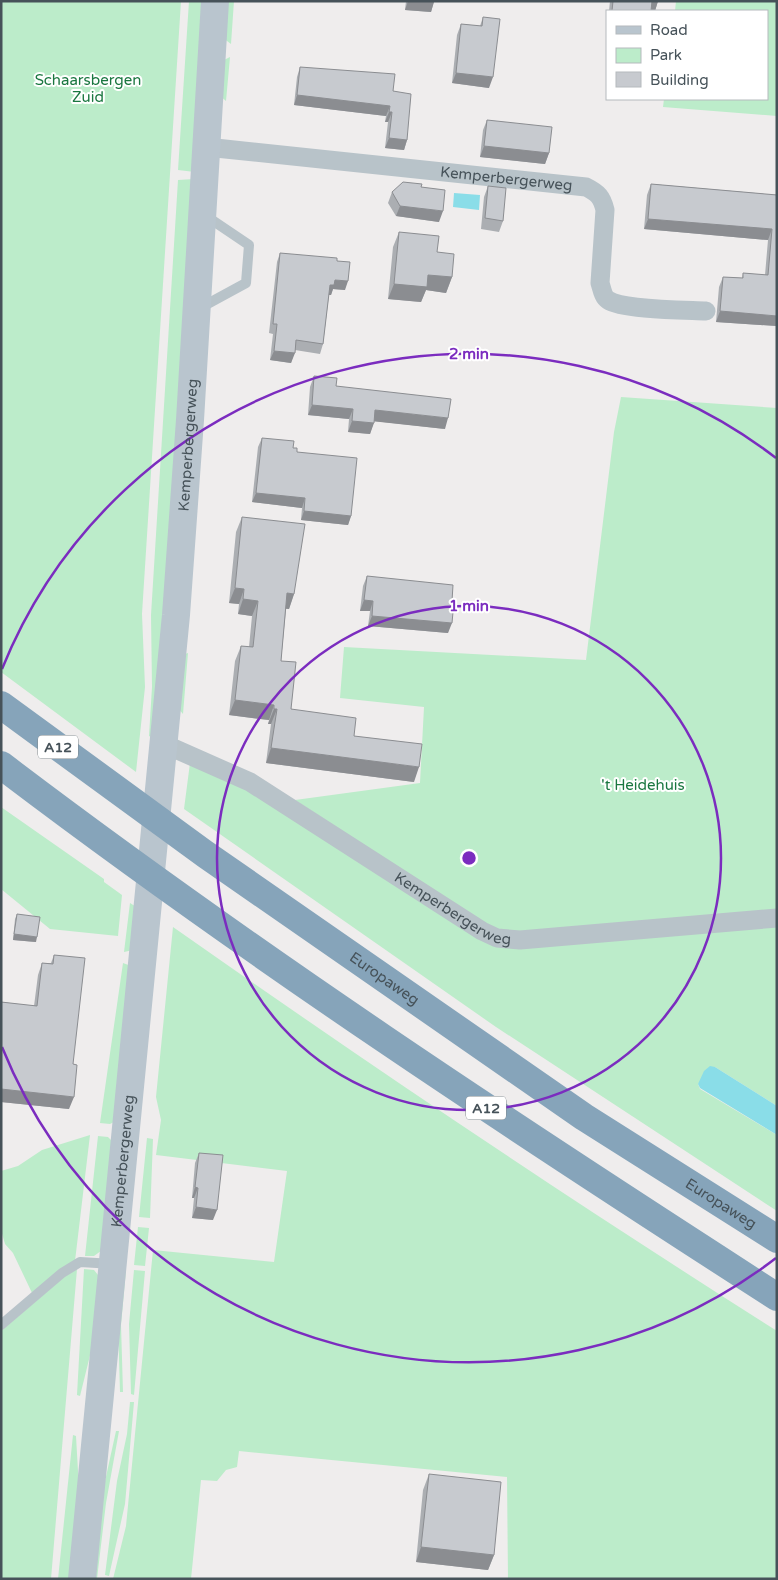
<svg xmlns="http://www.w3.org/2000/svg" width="778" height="1580" viewBox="0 0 778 1580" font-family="'Varela Round',sans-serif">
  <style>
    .green { fill: #bcecca }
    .water { fill: #8adde8 }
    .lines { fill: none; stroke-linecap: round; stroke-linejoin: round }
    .service { stroke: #b8c3c9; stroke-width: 10 }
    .minor { stroke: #b8c3c9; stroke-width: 19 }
    .secondary { stroke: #b9c5ce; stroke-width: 28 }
    .motorway { stroke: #86a4ba; stroke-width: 28 }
    .wall { fill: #abaeb2 }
    .shaded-wall { fill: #8b8d91 }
    .building { fill: #c7cacf; stroke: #8b8d91 }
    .ring { fill: none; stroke: #7b2cbf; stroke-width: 2.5 }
    .labels { text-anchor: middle; stroke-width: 4; stroke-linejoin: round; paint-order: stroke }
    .shield { fill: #fff; stroke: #7e868b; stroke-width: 1 }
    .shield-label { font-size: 14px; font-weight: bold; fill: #465259 }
    .park-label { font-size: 15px; fill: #1a7740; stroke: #fff }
    .street-label { font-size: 15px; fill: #465259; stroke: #fff }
    .centre { fill: #7b2cbf; stroke: #fff; stroke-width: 2.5 }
    .ring-label { font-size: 15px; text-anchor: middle; font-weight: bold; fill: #7b2cbf; stroke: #fff; stroke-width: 4; stroke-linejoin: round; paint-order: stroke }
  </style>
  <rect width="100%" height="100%" fill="#efeded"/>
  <!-- green -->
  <path class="green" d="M 1,1 L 181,1 L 142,614 L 145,687 L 136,772 L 1,672 Z
    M 189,1 L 206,1 L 195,172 L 178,170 Z
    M 226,1 L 234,1 L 231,44 L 223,38 Z
    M 676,1 L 777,1 L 777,116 L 663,107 L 664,99 L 767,99 L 767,11 L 675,11 Z
    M 230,57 L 226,101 L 219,95 L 222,61 Z
    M 194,179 L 174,505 L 151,737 L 149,736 L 152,687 L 151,615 L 178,180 Z
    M 621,397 L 777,408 L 777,912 L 497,933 L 295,800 L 420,783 L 424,707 L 340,698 L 344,647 L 586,660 L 614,432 Z
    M 188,653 L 183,714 L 178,708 L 185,654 Z
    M 190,763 L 245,789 L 479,935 L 777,924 L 777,1106 L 715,1067 L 698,1084 L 700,1089 L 777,1135 L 777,1211 L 496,1027 L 184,809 Z
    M 1,807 L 104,879 L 104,882 L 122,895 L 118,936 L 50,929 L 1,889 Z
    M 130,903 L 138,908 L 133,950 L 124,952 Z
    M 173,927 C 371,1066 572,1201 777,1331 L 777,1579 L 508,1579 L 507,1477 L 239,1451 L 237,1467 L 226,1470 L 217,1481 L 201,1480 L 191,1579 L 113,1579 L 126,1526 L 153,1250 L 274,1262 L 287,1171 L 156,1155 L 161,1120 L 156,1097 Z
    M 123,963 L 131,966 L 118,1120 L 110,1124 L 100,1123 Z
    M 90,1135 L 75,1261 L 33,1295 L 13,1253 L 5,1244 L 1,1230 L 1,1171 L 18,1166 L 42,1150 Z
    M 98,1136 L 108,1137 L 115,1144 L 105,1248 L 94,1256 L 85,1256 Z
    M 147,1138 L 153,1139 L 150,1218 L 139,1217 Z
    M 138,1227 L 149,1228 L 145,1266 L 134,1265 Z
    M 77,1269 L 51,1579 L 1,1579 L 1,1331 L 64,1277 Z
    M 84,1269 L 94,1270 L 102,1280 L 98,1323 L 80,1396 L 77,1395 Z
    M 123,1270 L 126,1270 L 121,1325 L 123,1392 L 120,1392 L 118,1323 Z
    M 134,1270 L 145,1271 L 134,1395 L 131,1394 L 129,1324 Z
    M 130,1402 L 134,1402 L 125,1504 L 109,1576 L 105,1575 L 117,1481 L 127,1434 Z
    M 116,1431 L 119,1431 L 106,1503 L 97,1579 L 93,1579 L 100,1504 Z
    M 73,1435 L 76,1436 L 80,1506 L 73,1579 L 58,1579 Z"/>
  <!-- water -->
  <path class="water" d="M 454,193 L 480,195 L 479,210 L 453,207 Z
    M 710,1066 L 715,1067 L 777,1106 L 777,1135 L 700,1088 L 698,1084 L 704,1071 Z"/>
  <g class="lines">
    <!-- service -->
    <path class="service" d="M 200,308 L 246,283 L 249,245 L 206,216
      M 1,1325 L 62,1273 L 80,1262 L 113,1264"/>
    <!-- minor -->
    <g class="minor">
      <path id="s1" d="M 206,147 L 586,187 C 598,193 602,197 605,210 L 600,283 C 602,289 603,297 608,300 C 622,310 687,310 706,311"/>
      <path id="s2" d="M 164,744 L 250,782 L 482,931 L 497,938 L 520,940 L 777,918"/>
    </g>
    <!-- secondary -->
    <path class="secondary" id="s3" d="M 82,1579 L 176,615 L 190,420 L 215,1"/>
    <!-- motorway -->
    <g class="motorway">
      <path id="s4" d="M 1,705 L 205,854 L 584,1117 L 777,1239"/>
      <path d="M 1,765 C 251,955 513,1127 777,1297"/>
    </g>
  </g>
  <!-- wall -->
  <path class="wall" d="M 406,1 L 434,1 L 431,12 L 405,10 Z
    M 610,1 L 658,1 L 655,11 L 609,11 Z
    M 483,17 L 489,88 L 452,83 L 457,35 L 461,24 L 480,26 Z
    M 300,67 L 393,91 L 407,140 L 404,150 L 385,148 L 388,122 L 385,122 L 386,116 L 294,105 L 297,77 Z
    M 487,120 L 549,153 L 545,164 L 480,157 L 483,130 Z
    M 651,184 L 777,195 L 777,326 L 716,322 L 719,287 L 723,277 L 742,278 L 743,273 L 765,275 L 768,240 L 644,229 L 647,195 Z
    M 488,186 L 503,221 L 499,232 L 481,229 L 484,197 Z
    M 421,187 L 439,222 L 396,216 L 388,203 L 392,192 Z
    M 399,232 L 437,252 L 452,277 L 446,293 L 426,290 L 421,302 L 388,299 L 393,247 Z
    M 280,253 L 337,261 L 345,290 L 333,289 L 331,295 L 329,295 L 323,344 L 320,354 L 295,350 L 291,363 L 270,360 L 273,334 L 269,333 L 277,262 Z
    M 314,376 L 336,386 L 445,429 L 374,421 L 370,434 L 348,432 L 349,419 L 308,415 L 310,387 Z
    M 262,438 L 293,448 L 297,452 L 351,516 L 348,525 L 301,520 L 302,508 L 252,502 L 258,447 Z
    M 242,517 L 294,594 L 289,609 L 286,609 L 281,661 L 291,709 L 354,736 L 414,782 L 266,763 L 271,724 L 268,724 L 269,720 L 229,715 L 235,661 L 241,646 L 249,647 L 252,616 L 238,614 L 239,604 L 229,603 L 236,532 Z
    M 367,576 L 452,601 L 448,633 L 368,626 L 370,611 L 360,611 L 363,586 Z
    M 17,914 L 36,942 L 13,940 L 15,919 Z
    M 54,955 L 69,1109 L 1,1102 L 1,1002 L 34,1006 L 38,975 L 42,963 L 51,963 Z
    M 199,1153 L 213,1220 L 192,1218 L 194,1198 L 192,1198 L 195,1163 Z
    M 429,1474 L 494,1555 L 488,1570 L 416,1562 L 423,1490 Z"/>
  <!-- shaded-wall -->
  <path class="shaded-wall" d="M 408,1 L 431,1 L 434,2 L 431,12 L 405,10 Z
    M 652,1 L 658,1 L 655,11 L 648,11 Z
    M 456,73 L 493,77 L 489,88 L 452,83 Z
    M 297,95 L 390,106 L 386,116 L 294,105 Z
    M 389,112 L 392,112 L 388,122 L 385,122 Z
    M 389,138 L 407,140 L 404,150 L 385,148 Z
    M 484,146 L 549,153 L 545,164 L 480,157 Z
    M 400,206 L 443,211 L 439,222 L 396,216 Z
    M 648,219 L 772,229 L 768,240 L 644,229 Z
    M 428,275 L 452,277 L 446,293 L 426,290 L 421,302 L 388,299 L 394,284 Z
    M 335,280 L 348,281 L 345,290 L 333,289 L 331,295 L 327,295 L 330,285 Z
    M 720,311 L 777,316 L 777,326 L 716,322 Z
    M 274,351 L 295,353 L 291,363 L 270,360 Z
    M 312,405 L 353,409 L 349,419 L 308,415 Z
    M 375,410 L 448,418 L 445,429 L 371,421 Z
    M 352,421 L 374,423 L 370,434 L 348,432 Z
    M 256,493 L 305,498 L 302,508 L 252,502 Z
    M 304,511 L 351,516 L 348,525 L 301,520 Z
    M 235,588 L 244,589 L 239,604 L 229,603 Z
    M 287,593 L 294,594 L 289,609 L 282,608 Z
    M 243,599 L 258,601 L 252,616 L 238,614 Z
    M 364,600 L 373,601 L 370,611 L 360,611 Z
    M 372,616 L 452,623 L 448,633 L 368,626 Z
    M 235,700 L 274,705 L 269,720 L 229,715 Z
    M 274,709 L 277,709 L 271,724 L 268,724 Z
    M 271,748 L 419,767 L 414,782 L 266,763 Z
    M 14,934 L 37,937 L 36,942 L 13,940 Z
    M 1,1089 L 74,1097 L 69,1109 L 1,1102 Z
    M 195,1187 L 198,1188 L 194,1198 L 192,1198 Z
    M 196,1207 L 217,1210 L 213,1220 L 192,1218 Z
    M 421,1547 L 494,1555 L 488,1570 L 416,1562 Z"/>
  <!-- building -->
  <path class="building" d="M 613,1 L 652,1 L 651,11 L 612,11 Z
    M 483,17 L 500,19 L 493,77 L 456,73 L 461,24 L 482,26 Z
    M 300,67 L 395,74 L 393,91 L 411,94 L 407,140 L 389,138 L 392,112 L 389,112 L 390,106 L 297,95 Z
    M 487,120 L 552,127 L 549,153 L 484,146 Z
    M 403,182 L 422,184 L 421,187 L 445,190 L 443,211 L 400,206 L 392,192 Z
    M 651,184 L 777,195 L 777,316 L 720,311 L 723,277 L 743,278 L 743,273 L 768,275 L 772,229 L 648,219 Z
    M 488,186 L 506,188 L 503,221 L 485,218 Z
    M 399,232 L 439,236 L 437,252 L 454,254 L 452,277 L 428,275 L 427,287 L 394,284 Z
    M 280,253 L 337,258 L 337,261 L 350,262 L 348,281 L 335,280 L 334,285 L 330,285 L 323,344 L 296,340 L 295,353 L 274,351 L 277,324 L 273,324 Z
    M 314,376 L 337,378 L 336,386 L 451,399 L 448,418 L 375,410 L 374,423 L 352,421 L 353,409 L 312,405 Z
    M 262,438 L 294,441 L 293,448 L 297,448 L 297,452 L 357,458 L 351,516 L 304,511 L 305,498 L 256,493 Z
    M 242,517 L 305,524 L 294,594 L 287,593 L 281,661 L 296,662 L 291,709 L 356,718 L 354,736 L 422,744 L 419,767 L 271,748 L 277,709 L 274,709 L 274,705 L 235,700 L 241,646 L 253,647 L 258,601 L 243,599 L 244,589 L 235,588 Z
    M 367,576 L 453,585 L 452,601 L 454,601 L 452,623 L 372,616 L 373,601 L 364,600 Z
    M 17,914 L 40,917 L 37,937 L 14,934 Z
    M 54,955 L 85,958 L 73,1064 L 77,1065 L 74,1097 L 1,1089 L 1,1002 L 37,1006 L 42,963 L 53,964 Z
    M 199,1153 L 223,1155 L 217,1210 L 196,1207 L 198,1188 L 195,1187 Z
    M 429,1474 L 501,1482 L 494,1555 L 421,1547 Z"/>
  <!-- distance rings -->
  <g class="ring">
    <circle cx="469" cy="858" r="252"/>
    <path d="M776 1258A504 504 0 0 1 2 1047M2 669A504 504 0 0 1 776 458"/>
  </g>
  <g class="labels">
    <!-- shield labels -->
    <g class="shield">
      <rect x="38" y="735.5" width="40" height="23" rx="4"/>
      <rect x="466" y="1096.5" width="40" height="23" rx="4"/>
    </g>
    <g class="shield-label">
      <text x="58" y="752">A12</text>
      <text x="486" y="1113">A12</text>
    </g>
    <!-- park labels -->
    <g class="park-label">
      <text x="88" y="85">Schaarsbergen<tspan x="88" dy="17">Zuid</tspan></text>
      <text x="643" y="790">'t Heidehuis</text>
    </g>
    <!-- street labels -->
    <g class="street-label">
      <text dy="5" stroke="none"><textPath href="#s1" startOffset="302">Kemperbergerweg</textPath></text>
      <text dy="5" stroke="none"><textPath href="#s3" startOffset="1139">Kemperbergerweg</textPath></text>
      <text dy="5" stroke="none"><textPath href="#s2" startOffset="334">Kemperbergerweg</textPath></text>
      <text dy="5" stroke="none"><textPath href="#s4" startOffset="471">Europaweg</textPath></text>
      <text dy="5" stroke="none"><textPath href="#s3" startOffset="420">Kemperbergerweg</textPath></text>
      <text dy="5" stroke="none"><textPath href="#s4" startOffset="876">Europaweg</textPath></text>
    </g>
  </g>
  <circle cx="469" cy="858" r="8" class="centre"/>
  <g class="ring-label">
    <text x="469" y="359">2 min</text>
    <text x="469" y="611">1 min</text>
  </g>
  <!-- border -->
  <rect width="778" height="1580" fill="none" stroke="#465259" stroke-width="5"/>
  <!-- legend -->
  <rect x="606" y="10" width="162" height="90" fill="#ffffff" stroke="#b5babd"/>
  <rect x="616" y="26" width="25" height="8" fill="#b9c5ce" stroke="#b5babd"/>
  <text x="650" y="35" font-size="15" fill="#465259">Road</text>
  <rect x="616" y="48" width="25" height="15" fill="#bcecca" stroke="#b5babd"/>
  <text x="650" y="60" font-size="15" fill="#465259">Park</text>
  <rect x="616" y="72" width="25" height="15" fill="#c7cacf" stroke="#b5babd"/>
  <text x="650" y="85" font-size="15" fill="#465259">Building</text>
</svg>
